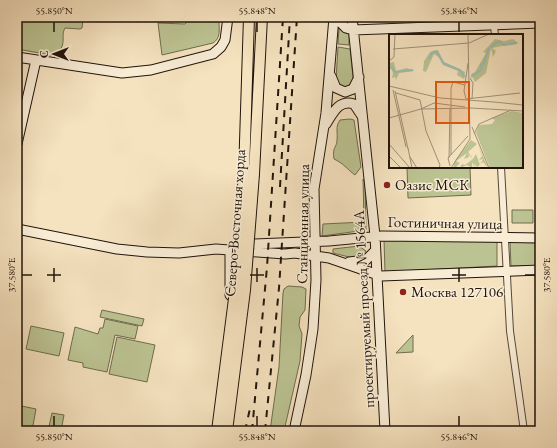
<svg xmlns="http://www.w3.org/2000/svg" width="557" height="448" viewBox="0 0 557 448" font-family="'EB Garamond',serif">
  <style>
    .green { fill: #bcc392; stroke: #6e6c4e }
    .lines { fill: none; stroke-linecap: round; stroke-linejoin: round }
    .street-casing { stroke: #564838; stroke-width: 8 }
    .secondary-casing { stroke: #21140b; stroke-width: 11 }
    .primary-casing { stroke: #21140b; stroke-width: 12 }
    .street { stroke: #f8ecd5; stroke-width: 6 }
    .secondary { stroke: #f8ecd5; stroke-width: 9 }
    .primary { stroke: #f5e2bf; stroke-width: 10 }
    .rail { stroke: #21140b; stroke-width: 2; stroke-dasharray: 7 7; stroke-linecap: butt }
    .primary-bridge-casing { stroke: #21140b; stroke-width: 12; stroke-linecap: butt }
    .primary-bridge { stroke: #f5e2bf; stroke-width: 10 }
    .ticks { fill: none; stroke: #21140b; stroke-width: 1.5 }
    .poi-dot { fill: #8f2418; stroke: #f8ecd5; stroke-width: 1.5 }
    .labels { text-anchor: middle; stroke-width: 3; stroke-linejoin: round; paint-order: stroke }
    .poi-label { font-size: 15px; fill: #21140b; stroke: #f8ecd5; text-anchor: start }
    .street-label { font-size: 15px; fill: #21140b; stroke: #f8ecd5 }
    .inset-river { fill: none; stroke: #9cbdb4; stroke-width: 2 }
    .inset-road { fill: none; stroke: #a09077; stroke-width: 1 }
    .view { fill: #de560c; fill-opacity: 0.15; stroke: #de560c; stroke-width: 2 }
    .inset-edge { fill: none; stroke: #21140b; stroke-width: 2 }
    .neatline { fill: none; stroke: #21140b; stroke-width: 1.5 }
    .ticks-label { font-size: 10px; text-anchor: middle; fill: #21140b }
  </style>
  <rect width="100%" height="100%" fill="#f5e2bf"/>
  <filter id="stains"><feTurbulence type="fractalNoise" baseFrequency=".005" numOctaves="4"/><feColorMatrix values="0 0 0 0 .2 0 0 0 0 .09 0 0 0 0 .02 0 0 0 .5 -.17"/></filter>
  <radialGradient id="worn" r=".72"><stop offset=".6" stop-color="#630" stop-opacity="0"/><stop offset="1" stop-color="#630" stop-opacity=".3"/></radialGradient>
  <!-- green -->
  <path class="green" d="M 17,17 L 74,17 L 78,20 L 83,20 L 82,28 L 80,29 L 65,28 C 60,37 68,42 56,56 L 17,49 Z
    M 188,21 L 219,21 C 219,30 221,38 213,43 L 162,55 L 158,23 L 185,24 Z
    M 339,28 L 349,33 L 349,45 L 338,44 Z
    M 338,47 L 350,49 L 353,77 L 351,86 L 340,88 L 336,80 Z
    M 350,119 L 354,120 L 361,167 L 355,175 C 347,169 343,163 334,159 C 332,146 337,148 337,140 C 338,132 335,127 340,120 Z
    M 407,167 L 470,167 L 471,195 L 408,198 Z
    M 363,179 L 365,183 L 366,230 L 322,236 L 323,224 L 364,222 Z
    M 512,210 L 533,210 L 533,223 L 512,223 Z
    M 384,239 L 497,241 L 497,266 L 385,272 Z
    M 510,242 L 540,243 L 540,266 L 511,266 Z
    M 359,246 L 366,251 L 362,257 L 353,258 L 333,253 L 333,249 Z
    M 288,286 L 302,287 L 306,289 L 305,310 L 300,317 L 299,326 L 302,334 L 300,361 L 284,431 L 270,431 L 279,367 L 283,293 L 284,289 Z
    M 102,310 L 144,319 L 142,326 L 100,317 Z
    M 105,319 L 138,326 L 135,339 L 115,335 L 107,372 L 83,367 L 83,363 L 68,360 L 75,327 L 98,334 L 100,328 L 103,328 Z
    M 31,326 L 64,333 L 59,356 L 26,349 Z
    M 413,335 L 413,352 L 396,353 Z
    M 117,337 L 155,345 L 147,382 L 109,374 Z
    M 17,405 L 36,409 L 32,431 L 17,431 Z
    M 52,413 L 64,415 L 61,431 L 48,431 Z"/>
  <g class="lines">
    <!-- street casing -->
    <g class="street-casing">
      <path id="street" d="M 493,17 L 495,35
        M 501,167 L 510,331 L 524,431"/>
    </g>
    <!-- secondary casing -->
    <g class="secondary-casing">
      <path id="secondary" d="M 335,17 L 346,28 L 353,30 L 540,23
        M 352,17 L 375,236 L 385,431
        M 17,57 L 122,73 L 151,70 L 213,54 L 221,47 L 225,40 L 228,17
        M 331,76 L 336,88 L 345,92 L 353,89 L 359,77
        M 326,124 C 333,113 339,99 354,104 L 362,116
        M 17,144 L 36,60
        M 17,229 L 117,249 L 147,252 L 179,253 L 216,249 L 285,254 L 295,253 L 329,258 L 381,276 L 540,270
        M 243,248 L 252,244 L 329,241 L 382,236 L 540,238
        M 230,250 L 230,295
        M 349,262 L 366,260 L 375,251
        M 294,431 L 306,375 L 313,329 L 316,280 L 314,189 L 326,113 L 334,17"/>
    </g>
    <!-- primary casing -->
    <g class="primary-casing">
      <path id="primary" d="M 244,173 L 249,17
        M 254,174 L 262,17"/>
    </g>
    <!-- street -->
    <use href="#street" class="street"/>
    <!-- secondary -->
    <use href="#secondary" class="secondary"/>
    <!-- primary -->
    <use href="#primary" class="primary"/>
    <!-- rail -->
    <path class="rail" d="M 280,187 L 290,17
      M 245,431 L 251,404
      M 252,431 L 267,267 L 283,17
      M 265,431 L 279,288 L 297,17"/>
    <!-- primary-bridge casing -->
    <g class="primary-bridge-casing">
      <path id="primary-bridge" d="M 217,431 L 235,291 L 244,173
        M 227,431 L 245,290 L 254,174"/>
    </g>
    <!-- primary-bridge -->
    <use href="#primary-bridge" class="primary-bridge"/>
  </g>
  <!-- ticks -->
  <path class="ticks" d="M 54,22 L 54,32M 257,22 L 257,32M 459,22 L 459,32M 54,268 L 54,282M 257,268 L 257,282M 459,268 L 459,282M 22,275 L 32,275M 47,275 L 61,275M 250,275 L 264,275M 452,275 L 466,275M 525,275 L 535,275M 54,416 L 54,426M 257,416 L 257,426M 459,416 L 459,426"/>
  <!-- markers -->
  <g class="poi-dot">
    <circle cx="387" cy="185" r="4"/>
    <circle cx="403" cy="292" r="4"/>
  </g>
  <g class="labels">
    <!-- poi labels -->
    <g class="poi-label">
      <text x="395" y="190">Оазис МСК</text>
      <text x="411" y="297">Москва 127106</text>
    </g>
    <!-- street labels -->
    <g class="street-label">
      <text transform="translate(235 223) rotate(-86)" y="5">Северо-Восточная хорда</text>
      <text transform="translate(445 223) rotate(1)" y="5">Гостиничная улица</text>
      <text transform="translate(303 224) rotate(-89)" y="5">Станционная улица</text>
      <text transform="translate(364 309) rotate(-93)" y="5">проектируемый проезд № 1564А</text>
    </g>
  </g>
  <!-- overview -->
  <g transform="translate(389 34)">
    <rect width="134" height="134" fill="#f5e2bf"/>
    <path d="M 106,5 L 115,7 L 124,5 L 129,9 L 103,14 L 107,17 L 104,23 L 102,14 L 97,39 L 86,48 L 82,40 L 86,38 L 97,19 L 94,18 ZM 46,16 L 49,16 L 55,28 L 76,38 L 75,45 L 68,41 L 69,37 L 54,31 L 51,24 L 45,20 L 37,38 L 34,37 L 35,27 L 41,18 ZM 5,28 L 7,37 L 18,34 L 25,37 L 10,39 L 7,46 L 6,43 L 3,44 L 4,39 L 0,29 ZM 123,77 L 134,79 L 134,134 L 101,134 L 87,99 L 90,91 L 103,90 L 106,86 L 102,84 ZM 82,106 L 88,110 L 79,118 L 84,125 L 87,120 L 91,131 L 94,125 L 90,126 L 93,122 L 89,111 L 99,134 L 94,128 L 88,133 L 85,129 L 86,134 L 83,128 L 83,134 L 78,131 L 71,134 L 73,130 L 76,131 L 84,125 L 79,120 L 80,123 L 75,125 L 78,119 L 67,127 L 71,129 L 66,134 L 64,131 L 67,125 Z" fill="#bcc392"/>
    <path class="inset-river" d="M 102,13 L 110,7 L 115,11 L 128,9M 40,25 L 43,19 L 48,18 L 54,29 L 71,36 L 76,43M 0,33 L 3,34 L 6,38 L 24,36M 82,43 L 93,35 L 92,31 L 95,29 L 100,14"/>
    <path class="inset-road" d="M 4,15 L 80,9 L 100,0M 0,27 L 5,23 L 6,0M 79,29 L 75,57 L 77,65 L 131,59M 81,44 L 84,49 L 83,65M 0,52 L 51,64 L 105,68M 4,56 L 17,113M 6,57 L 19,115M 7,59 L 31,66 L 37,97 L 51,131 L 50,134M 105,68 L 134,71M 32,75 L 45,69 L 76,73M 0,84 L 32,75 L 82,74 L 134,77M 83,93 L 100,134M 85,100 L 90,90 L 122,76M 0,110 L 21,134M 19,114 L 23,134M 62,121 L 62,54 L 64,48 L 76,51M 0,122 L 12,134M 21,123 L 28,134M 60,124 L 61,74M 61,132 L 59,124 L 79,102M 62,134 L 81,105 L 79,0"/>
    <path class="view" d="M 47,48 L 80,48 L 80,89 L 47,89 Z"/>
    <rect width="134" height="134" class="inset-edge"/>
  </g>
  <!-- margin -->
  <rect width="557" height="448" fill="none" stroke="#f5e2bf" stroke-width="44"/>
  <!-- north arrow -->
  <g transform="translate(54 54) rotate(270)" stroke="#f8ecd5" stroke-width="3" paint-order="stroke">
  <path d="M0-3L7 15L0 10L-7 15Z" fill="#21140b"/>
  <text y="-6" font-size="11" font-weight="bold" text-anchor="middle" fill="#21140b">С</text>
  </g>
  <rect x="22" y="22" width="513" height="404" class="neatline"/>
  <g class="ticks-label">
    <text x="54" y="14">55.850°N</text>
    <text x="257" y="14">55.848°N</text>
    <text x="459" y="14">55.846°N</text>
    <text transform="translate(546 275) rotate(-90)" y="4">37.580°E</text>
    <text transform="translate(11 275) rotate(-90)" y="4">37.580°E</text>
    <text x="54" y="440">55.850°N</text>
    <text x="257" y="440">55.848°N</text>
    <text x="459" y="440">55.846°N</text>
  </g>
  <rect width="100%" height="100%" filter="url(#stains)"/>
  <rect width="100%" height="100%" fill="url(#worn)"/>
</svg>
